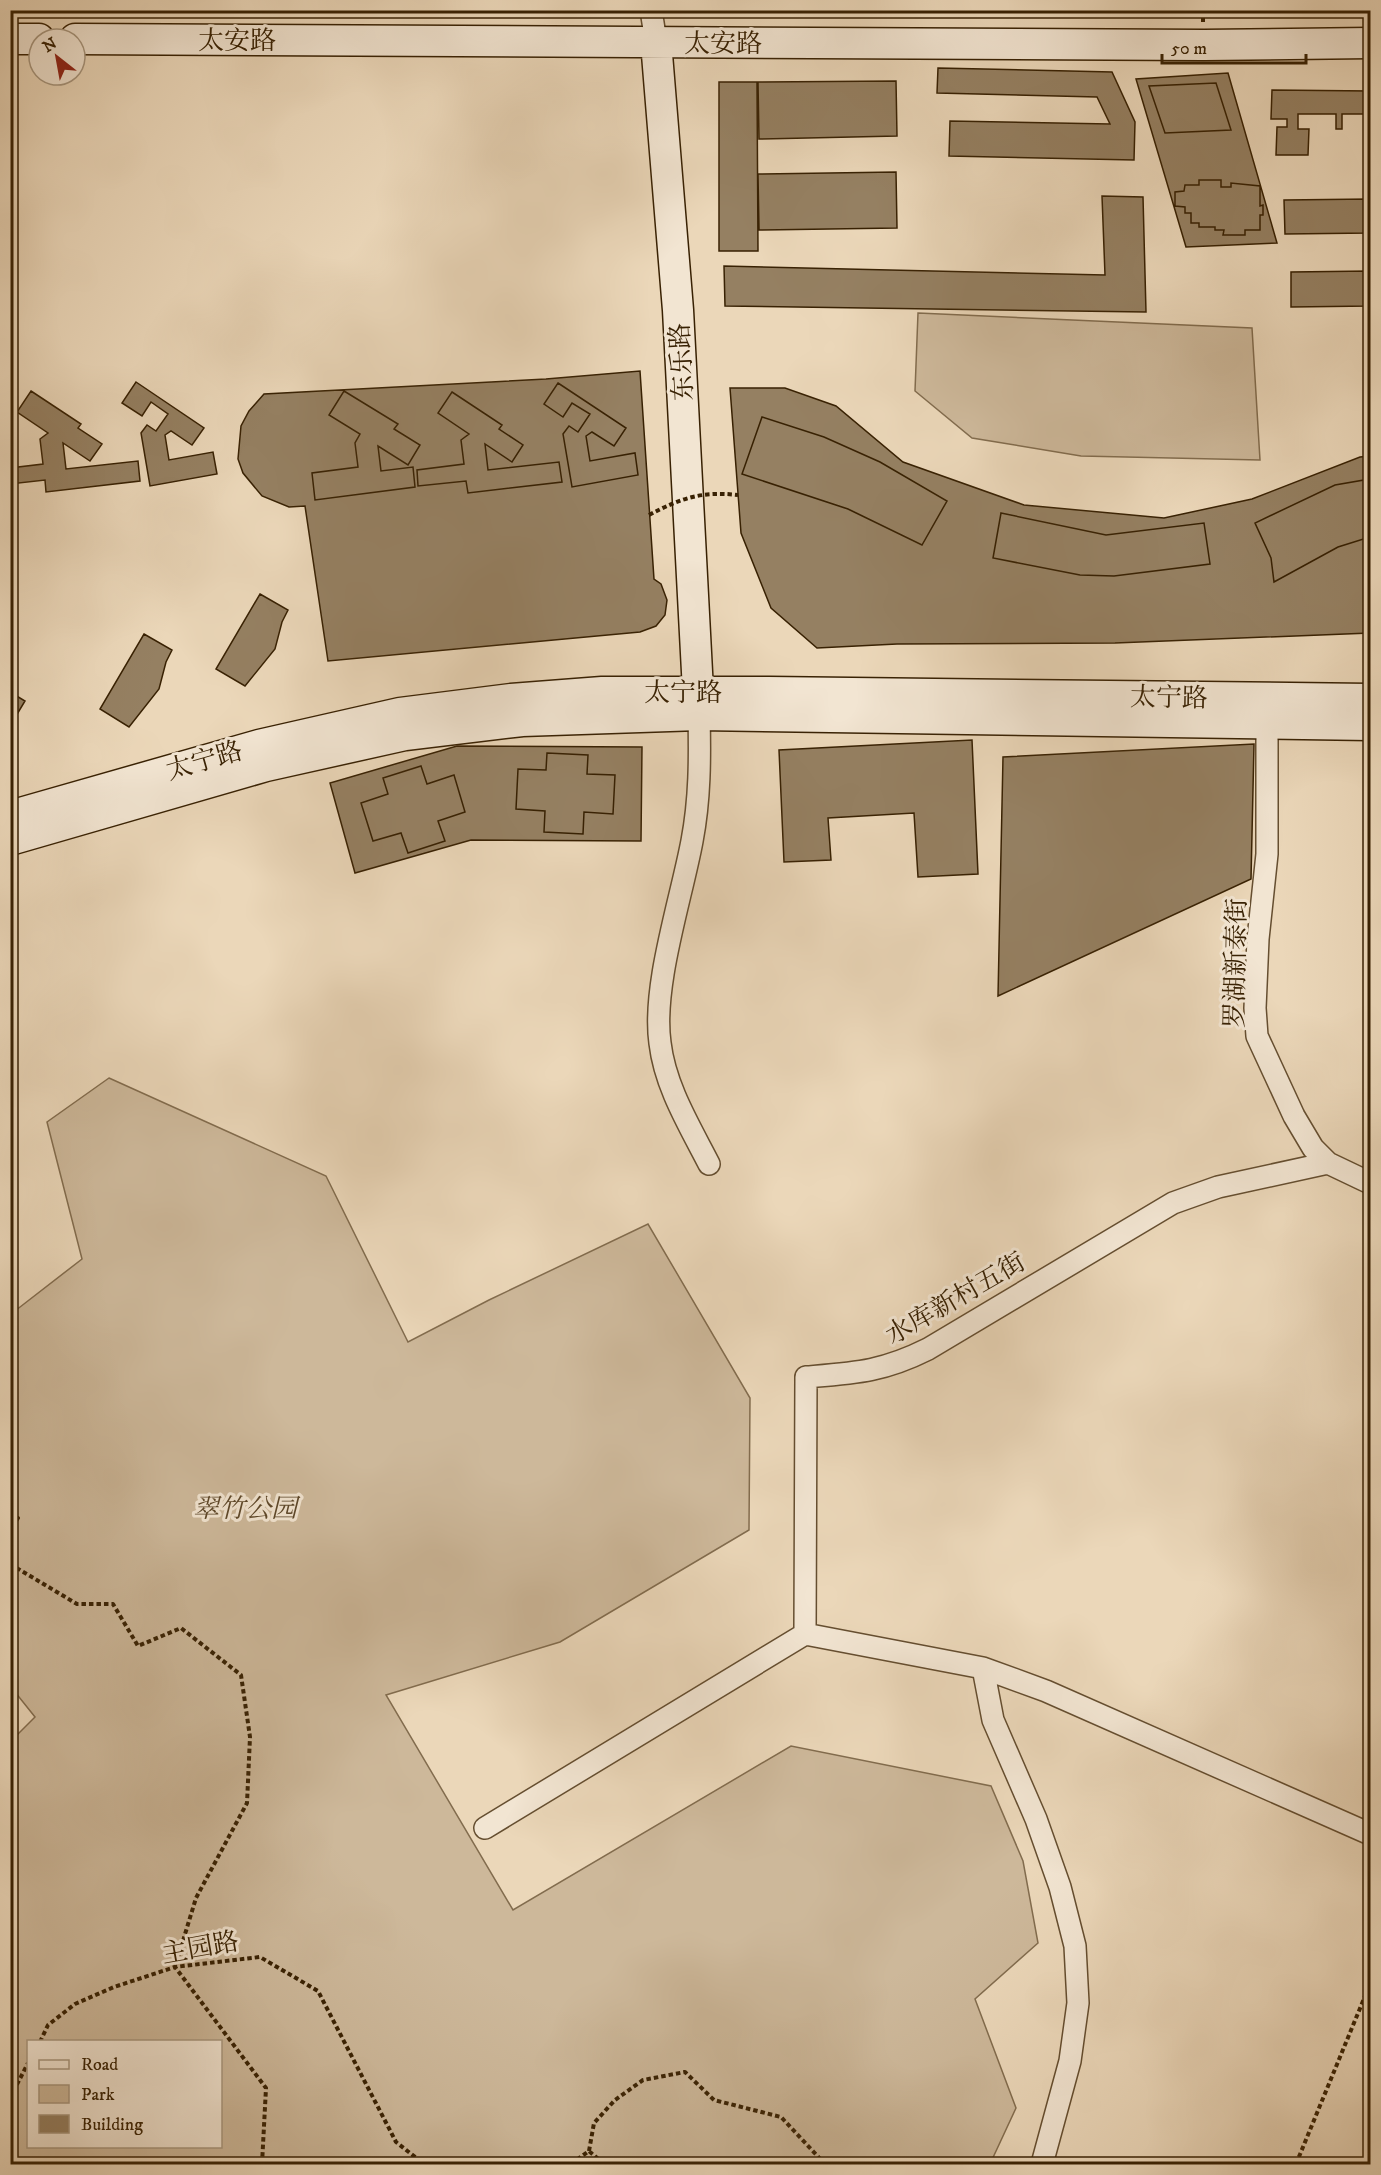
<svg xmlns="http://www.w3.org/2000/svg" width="1381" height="2175" viewBox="0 0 1381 2175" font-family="'IM FELL DW Pica','Noto Serif SC',serif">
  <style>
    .green { fill: #cdb89a; stroke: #826c4e; stroke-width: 1.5; fill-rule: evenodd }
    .building { fill: #958062; stroke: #382103; stroke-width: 1.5 }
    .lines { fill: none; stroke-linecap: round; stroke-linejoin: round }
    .street-casing { stroke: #654e30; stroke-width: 24 }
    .secondary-casing { stroke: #382103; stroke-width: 33 }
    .path { stroke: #382103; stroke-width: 4; stroke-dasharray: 4.5 3; stroke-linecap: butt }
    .street { stroke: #f2e5d2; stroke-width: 21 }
    .secondary { stroke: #f2e5d2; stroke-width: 30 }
    .path-bridge { stroke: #382103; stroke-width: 4; stroke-dasharray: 4.5 3; stroke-linecap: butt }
    .labels { text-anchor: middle; stroke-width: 6; stroke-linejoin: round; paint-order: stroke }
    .street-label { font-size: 26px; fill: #382103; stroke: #f2e5d2 }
    .park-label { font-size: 26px; font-style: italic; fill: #5d4729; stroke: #f2e5d2 }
  </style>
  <rect width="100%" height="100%" fill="#ebd7b9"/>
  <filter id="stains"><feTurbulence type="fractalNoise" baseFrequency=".00333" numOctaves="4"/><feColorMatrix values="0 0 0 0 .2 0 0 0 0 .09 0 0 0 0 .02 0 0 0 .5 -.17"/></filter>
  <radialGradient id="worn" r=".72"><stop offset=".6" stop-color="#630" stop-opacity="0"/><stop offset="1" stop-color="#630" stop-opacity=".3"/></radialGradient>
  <!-- green -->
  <path class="green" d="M 918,313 L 1252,328 L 1260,460 L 1081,456 L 972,438 L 915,391 Z
    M 109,1078 L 326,1176 L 408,1342 L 489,1300 L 648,1224 L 750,1398 L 749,1530 L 560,1642 L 386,1695 L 513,1910 L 791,1746 L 991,1786 L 1023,1861 L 1038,1943 L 975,1999 L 1016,2108 L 990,2164 L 11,2164 L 11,1741 L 35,1717 L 11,1687 L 11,1314 L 82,1259 L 47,1122 ZM 28,2042 L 220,2042 L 220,2146 L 28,2146 Z"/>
  <!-- building -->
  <path class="building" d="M 938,68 L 1112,72 L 1135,122 L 1134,160 L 949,156 L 950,121 L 1110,124 L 1097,97 L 937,93 Z
    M 1228,73 L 1277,243 L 1186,247 L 1136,79 Z
    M 896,81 L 897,136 L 759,139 L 758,82 Z
    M 719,82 L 757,82 L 758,251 L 719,251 Z
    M 1216,83 L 1231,130 L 1165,133 L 1149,86 Z
    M 1272,90 L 1370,91 L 1370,114 L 1342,114 L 1342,129 L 1336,129 L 1336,114 L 1298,114 L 1298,129 L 1309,129 L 1308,155 L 1276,155 L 1277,127 L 1287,127 L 1287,119 L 1271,119 Z
    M 896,172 L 897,228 L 759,230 L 758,174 Z
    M 1199,180 L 1221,180 L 1221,187 L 1231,187 L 1231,183 L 1260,186 L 1260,206 L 1263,205 L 1263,215 L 1260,215 L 1260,230 L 1245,230 L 1245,235 L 1223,235 L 1224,230 L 1215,230 L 1215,227 L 1199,227 L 1199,223 L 1191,223 L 1191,213 L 1185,213 L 1185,207 L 1175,206 L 1175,192 L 1184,191 L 1185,185 L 1199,185 Z
    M 1102,196 L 1143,197 L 1146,312 L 725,306 L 724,266 L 1105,275 Z
    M 1370,199 L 1370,233 L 1285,234 L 1284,200 Z
    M 1370,271 L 1370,306 L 1291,307 L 1291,272 Z
    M 640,371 L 654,579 L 661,584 L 667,600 L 665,615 L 656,626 L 640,632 L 328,661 L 305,506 L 289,507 L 262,496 L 243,473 L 238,459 L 241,426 L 249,411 L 264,394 L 546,379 Z
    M 136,382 L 204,428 L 192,445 L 171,431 L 165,435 L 169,460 L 213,452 L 217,474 L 150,486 L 141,433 L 147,425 L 156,431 L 168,414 L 151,402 L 142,416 L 122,403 Z
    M 558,383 L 626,428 L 614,446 L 592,432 L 586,436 L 590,461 L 635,453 L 638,475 L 572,487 L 563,434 L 569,426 L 578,432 L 590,414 L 572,403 L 563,417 L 544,404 Z
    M 730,388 L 785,388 L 836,406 L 903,462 L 1024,505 L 1164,518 L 1252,499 L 1360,457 L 1370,456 L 1370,633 L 1115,643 L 897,644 L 817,648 L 771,608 L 741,533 Z
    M 31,391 L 81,424 L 78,428 L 102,444 L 90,461 L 63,443 L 66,469 L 138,461 L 140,481 L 46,492 L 45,480 L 10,484 L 10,468 L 43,464 L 40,439 L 48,433 L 17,412 Z
    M 344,391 L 398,424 L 394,429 L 420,445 L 408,465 L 378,446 L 381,471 L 413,467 L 415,487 L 315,500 L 312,473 L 358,467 L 355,443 L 360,434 L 329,415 Z
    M 452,392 L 502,425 L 499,429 L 523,445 L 512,462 L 485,444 L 488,470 L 559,462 L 562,482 L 468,493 L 466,481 L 418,486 L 417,470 L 464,464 L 461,440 L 469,434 L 438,413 Z
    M 762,417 L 824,437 L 880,462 L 947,501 L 922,545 L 848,509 L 742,474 Z
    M 1370,479 L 1370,537 L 1338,547 L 1274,582 L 1271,558 L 1255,523 L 1335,485 Z
    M 1001,513 L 1106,535 L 1204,523 L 1210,564 L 1114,576 L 1080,575 L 993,558 Z
    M 260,594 L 288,610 L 282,622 L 275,649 L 245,686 L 216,669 Z
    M 144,634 L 172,650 L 166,662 L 159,689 L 129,727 L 100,709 Z
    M 10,692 L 25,701 L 10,726 Z
    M 972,740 L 978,874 L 918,877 L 914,813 L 828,818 L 831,860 L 784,862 L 779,750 Z
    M 1254,744 L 1251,879 L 998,996 L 1003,757 Z
    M 457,746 L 642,747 L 641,841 L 471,840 L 355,873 L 330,783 Z
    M 547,753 L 588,755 L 587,774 L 615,775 L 613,814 L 584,812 L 583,834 L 544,832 L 545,811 L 516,809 L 518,769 L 546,770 Z
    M 421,766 L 427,784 L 454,775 L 465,812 L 438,821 L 445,841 L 408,853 L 401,833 L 373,841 L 361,803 L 388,794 L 383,778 Z"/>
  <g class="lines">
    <!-- street casing -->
    <g class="street-casing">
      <path id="street" d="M 651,10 L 656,42
        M 1267,712 L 1267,854 L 1258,939 L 1255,1008 L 1257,1036 L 1294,1116 L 1313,1148 L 1328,1163 L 1370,1183
        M 699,715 C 700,758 700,799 692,841 C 681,900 652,986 660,1043 C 665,1086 689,1125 709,1164
        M 805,1634 L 806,1377 C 855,1373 882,1372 928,1349 L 1173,1203 L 1218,1187 L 1328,1163
        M 983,1668 L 993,1720 L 1036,1819 L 1060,1887 L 1075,1946 L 1078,2003 L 1070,2061 L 1042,2164
        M 485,1828 L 805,1634 L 983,1668 L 1046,1691 L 1370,1834"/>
    </g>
    <!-- secondary casing -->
    <g class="secondary-casing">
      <path id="secondary" d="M 10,39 L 39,39
        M 75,39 L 1204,45 L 1370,43
        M 656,42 L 678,310 L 699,710
        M 10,816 L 259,745 L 400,713 L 511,699 L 602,692 L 769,692 L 1370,699
        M 10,840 L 266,766 L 405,735 L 522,721 L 699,715 L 1370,725"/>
    </g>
    <!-- path -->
    <path class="path" d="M 1203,10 L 1203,22
      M 10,1520 L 18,1518 L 10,1530
      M 10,1564 L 77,1604 L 113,1604 L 138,1646 L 181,1628 L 241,1675 L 250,1737 L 247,1803 L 196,1898 L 175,1967 L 266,2088 L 262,2164
      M 40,2042 L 48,2025 L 75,2004 L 114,1987 L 175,1967 L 260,1957 L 318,1991 L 396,2142 L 424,2164
      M 10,2098 L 28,2063
      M 589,2151 L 594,2123 L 615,2100 L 643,2080 L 685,2072 L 714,2100 L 781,2117 L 825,2164
      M 571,2164 L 589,2151 L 604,2164
      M 1296,2164 L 1370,1984"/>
    <!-- street -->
    <use href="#street" class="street"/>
    <!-- secondary -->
    <use href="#secondary" class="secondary"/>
    <!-- path-bridge -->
    <path class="path-bridge" d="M 649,515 C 681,498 702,491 738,495"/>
  </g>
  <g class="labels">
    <!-- street labels -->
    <g class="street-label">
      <text x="237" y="49">太安路</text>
      <text x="723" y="52">太安路</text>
      <text transform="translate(681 362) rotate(-93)" y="9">东乐路</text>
      <text x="683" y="701">太宁路</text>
      <text transform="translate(1169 697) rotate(1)" y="9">太宁路</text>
      <text transform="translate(204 760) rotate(-16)" y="9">太宁路</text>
      <text transform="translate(1235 963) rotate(-89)" y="9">罗湖新泰街</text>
      <text transform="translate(955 1298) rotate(-30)" y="9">水库新村五街</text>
      <text transform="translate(200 1947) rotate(-10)" y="9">主园路</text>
    </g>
    <!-- park labels -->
    <g class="park-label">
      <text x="245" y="1517">翠竹公园</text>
    </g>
  </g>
  <!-- margin -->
  <rect width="1381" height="2175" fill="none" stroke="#ebd7b9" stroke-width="36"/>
  <rect x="12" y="12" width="1357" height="2151" fill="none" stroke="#382103" stroke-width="3"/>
  <rect x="18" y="18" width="1345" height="2139" fill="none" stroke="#382103" stroke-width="1.5"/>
  <!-- legend -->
  <rect x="27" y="2040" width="195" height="108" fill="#f2e5d2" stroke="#a8977f" stroke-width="1.5"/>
  <rect x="39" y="2060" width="30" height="9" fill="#f2e5d2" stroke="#a8977f" stroke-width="1.5"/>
  <text x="81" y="2070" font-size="18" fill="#382103">Road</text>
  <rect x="39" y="2085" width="30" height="18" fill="#cdb89a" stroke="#a8977f" stroke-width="1.5"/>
  <text x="81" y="2100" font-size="18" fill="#382103">Park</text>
  <rect x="39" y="2115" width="30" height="18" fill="#958062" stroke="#a8977f" stroke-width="1.5"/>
  <text x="81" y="2130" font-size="18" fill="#382103">Building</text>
  <!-- north arrow -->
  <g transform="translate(57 57) rotate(329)"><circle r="28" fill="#f2e5d2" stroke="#a8977f" stroke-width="1.5"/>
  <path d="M0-4.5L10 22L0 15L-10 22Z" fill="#8f2418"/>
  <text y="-9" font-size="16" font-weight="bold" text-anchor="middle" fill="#382103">N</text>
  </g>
  <!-- scale -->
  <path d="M1162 54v9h144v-9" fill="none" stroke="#382103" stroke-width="3"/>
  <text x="1171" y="54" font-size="18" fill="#382103" stroke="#f2e5d2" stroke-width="4.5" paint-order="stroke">50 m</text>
  <rect width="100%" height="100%" filter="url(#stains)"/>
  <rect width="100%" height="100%" fill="url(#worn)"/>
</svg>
